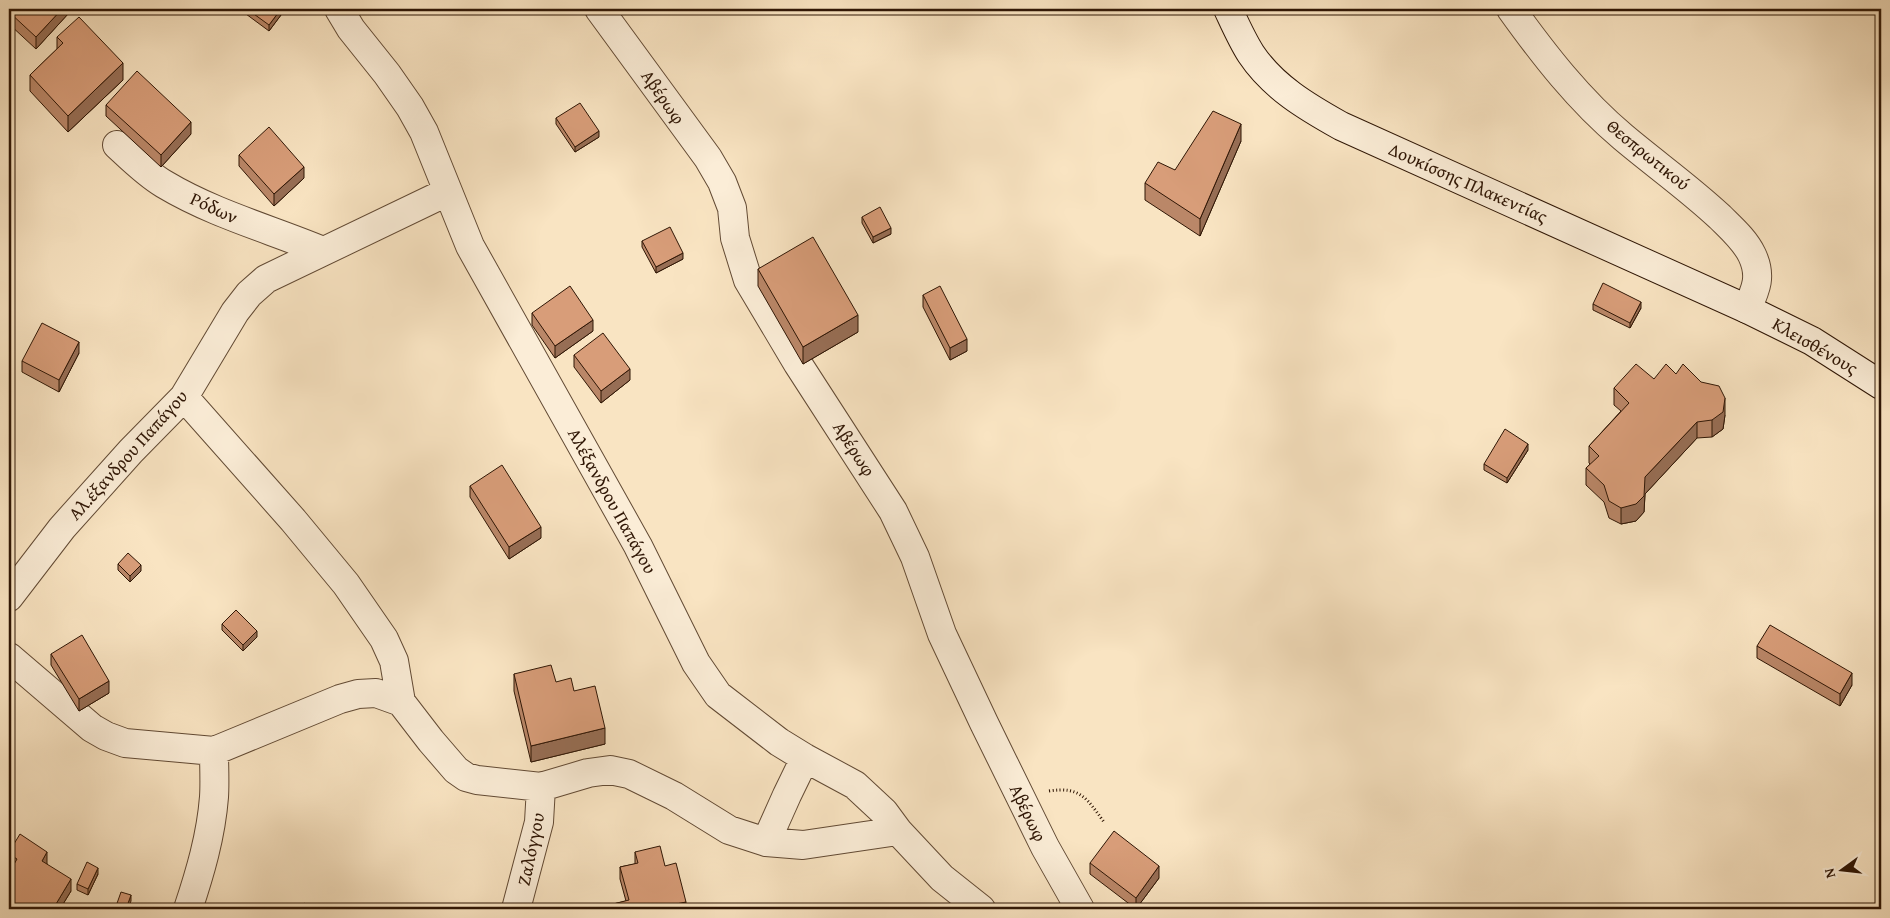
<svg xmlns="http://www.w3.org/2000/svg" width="1890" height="918" viewBox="0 0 1890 918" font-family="'Gentium Book Plus',serif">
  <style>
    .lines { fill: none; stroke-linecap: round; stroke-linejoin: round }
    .minor-casing { stroke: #624a34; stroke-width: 30 }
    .secondary-casing { stroke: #2f1605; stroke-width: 30 }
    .path { stroke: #2f1605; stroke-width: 3; stroke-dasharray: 1 2.5; stroke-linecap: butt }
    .minor { stroke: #fbedd7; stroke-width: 28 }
    .secondary { stroke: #fbedd7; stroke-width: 28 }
    .wall { fill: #ba8768; stroke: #2f1605 }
    .shaded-wall { fill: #976e55; stroke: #2f1605 }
    .building { fill: #d89d79; stroke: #2f1605 }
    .labels { text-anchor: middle; stroke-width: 4; stroke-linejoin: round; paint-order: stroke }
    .street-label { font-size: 18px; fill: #2f1605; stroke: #fbedd7 }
  </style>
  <rect width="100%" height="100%" fill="#f9e4c2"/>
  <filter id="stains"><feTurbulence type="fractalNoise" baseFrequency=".004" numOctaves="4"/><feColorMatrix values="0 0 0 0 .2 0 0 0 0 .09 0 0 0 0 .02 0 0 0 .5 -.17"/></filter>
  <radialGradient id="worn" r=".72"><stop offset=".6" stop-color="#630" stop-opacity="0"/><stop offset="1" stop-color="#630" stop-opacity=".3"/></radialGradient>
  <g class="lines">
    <!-- minor casing -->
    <g class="minor-casing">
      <path id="minor" d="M 339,9 L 351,29 L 387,74 L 410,107 L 424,132 L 470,246 L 638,546 L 696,663 L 718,695 L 779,742 L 805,758 L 855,785 L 884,812 L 898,831 L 942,878 L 981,909
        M 599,9 L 708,158 L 722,182 L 732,208 L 735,238 L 748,280 L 798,364 L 893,511 L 915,557 L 942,634 L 984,723 L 1045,847 L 1080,909
        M 1511,9 C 1544,55 1579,100 1623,137 C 1655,164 1689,188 1720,217 C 1731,228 1745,240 1752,255 C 1762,276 1756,289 1747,309
        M 117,145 C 132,159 147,174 164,184 C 214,214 270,229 323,251
        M 184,397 L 293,520 L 346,584 L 384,639 L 394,661 L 401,702
        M 9,597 L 62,528 L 131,451 L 184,397 L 235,312 L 249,294 L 266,279 L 447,192
        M 9,657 L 92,728 L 106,736 L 125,743 L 214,751 L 340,699 L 358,694 L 376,693 L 401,702 L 431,741 L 456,770 L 466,777 L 477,780 L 541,787 L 588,773 L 610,770 L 629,774 L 674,796 L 729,830 L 766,842 L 803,845 L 898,831
        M 766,842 L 787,795 L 805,758
        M 188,909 C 200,873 211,836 214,797 C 215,782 214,766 214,751
        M 516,909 L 539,822 L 541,787"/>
    </g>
    <!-- secondary casing -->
    <g class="secondary-casing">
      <path id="secondary" d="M 1228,9 C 1235,24 1242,40 1251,54 C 1273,87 1307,107 1341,126 L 1747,309 L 1812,341 L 1881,385"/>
    </g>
    <!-- path -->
    <path class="path" d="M 1049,791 C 1081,786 1087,799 1104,822"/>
    <!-- minor -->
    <use href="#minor" class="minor"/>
    <!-- secondary -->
    <use href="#secondary" class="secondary"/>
  </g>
  <!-- wall -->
  <path class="wall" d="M 9,9 L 68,9 L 68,14 L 36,49 L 9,24 Z
    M 246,9 L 284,9 L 284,11 L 269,31 L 246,14 Z
    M 57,37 L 123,80 L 68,132 L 30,91 L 30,75 L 57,49 Z
    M 106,105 L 191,134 L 161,167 L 106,116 Z
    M 556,118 L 599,137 L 575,152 L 556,124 Z
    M 1241,141 L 1200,236 L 1145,200 L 1145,183 L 1175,170 Z
    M 239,155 L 304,178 L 274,206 L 239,166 Z
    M 862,217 L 891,234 L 873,243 L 862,223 Z
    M 642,241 L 683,259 L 656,273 L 642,247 Z
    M 758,269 L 858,332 L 803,364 L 758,286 Z
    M 923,295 L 967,351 L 950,360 L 923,307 Z
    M 1593,304 L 1641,308 L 1630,328 L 1593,310 Z
    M 532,313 L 593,331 L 555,358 L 532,325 Z
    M 79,353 L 59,392 L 22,372 L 22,361 Z
    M 574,355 L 630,380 L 601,403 L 574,367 Z
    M 1676,374 L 1725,415 L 1723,429 L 1712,437 L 1697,438 L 1645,494 L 1644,512 L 1636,521 L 1621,524 L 1609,518 L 1604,502 L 1586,485 L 1586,468 L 1590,464 L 1589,463 L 1589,446 L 1621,411 L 1614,405 L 1614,388 Z
    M 1528,450 L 1507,483 L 1484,470 L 1484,464 Z
    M 470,486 L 541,538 L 509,559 L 470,497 Z
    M 118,564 L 141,571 L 130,582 L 118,570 Z
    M 222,624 L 257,637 L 243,651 L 222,630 Z
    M 1757,646 L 1852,685 L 1840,706 L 1757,658 Z
    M 51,654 L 109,693 L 79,711 L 51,665 Z
    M 514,674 L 574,691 L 605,744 L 531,762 L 514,691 Z
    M 9,852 L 47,863 L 47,864 L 71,891 L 60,909 L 9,909 L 9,873 L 12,868 L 9,866 Z
    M 635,852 L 665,866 L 686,909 L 601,909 L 601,907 L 626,901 L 620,879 L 620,867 L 635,864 Z
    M 1090,863 L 1159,878 L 1136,909 L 1090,874 Z
    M 98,874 L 88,895 L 77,890 L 77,884 Z"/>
  <!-- shaded-wall -->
  <path class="shaded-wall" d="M 62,9 L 68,9 L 68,14 L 36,49 L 36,37 Z
    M 281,9 L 284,9 L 284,11 L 269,31 L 269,25 Z
    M 123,63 L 123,80 L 68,132 L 68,116 Z
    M 191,122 L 191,134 L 161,167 L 161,155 Z
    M 1241,124 L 1241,141 L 1200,236 L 1200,219 Z
    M 599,131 L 599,137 L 575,152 L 575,147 Z
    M 304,167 L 304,178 L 274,206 L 274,194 Z
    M 891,228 L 891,234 L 873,243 L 873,237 Z
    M 683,253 L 683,259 L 656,273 L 656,267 Z
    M 1641,302 L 1641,308 L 1630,328 L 1630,323 Z
    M 858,315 L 858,332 L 803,364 L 803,347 Z
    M 593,320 L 593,331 L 555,358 L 555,346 Z
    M 967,339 L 967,351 L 950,360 L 950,348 Z
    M 79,342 L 79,353 L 59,392 L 59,380 Z
    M 630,369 L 630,380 L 601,403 L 601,391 Z
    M 1725,398 L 1725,415 L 1723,429 L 1712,437 L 1712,420 Z
    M 1697,422 L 1697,438 L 1645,494 L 1644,512 L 1636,521 L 1621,524 L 1621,508 L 1645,477 Z
    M 1528,444 L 1528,450 L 1507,483 L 1507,478 Z
    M 541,527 L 541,538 L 509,559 L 509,547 Z
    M 141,565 L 141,571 L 130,582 L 130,576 Z
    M 257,631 L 257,637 L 243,651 L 243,645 Z
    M 1852,673 L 1852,685 L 1840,706 L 1840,694 Z
    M 109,681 L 109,693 L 79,711 L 79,699 Z
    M 605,728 L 605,744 L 531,762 L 531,746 Z
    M 47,852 L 47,863 L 42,872 L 42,861 Z
    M 1159,866 L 1159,878 L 1136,909 L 1136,898 Z
    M 98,868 L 98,874 L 88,895 L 88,889 Z
    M 71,879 L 71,891 L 60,909 L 53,909 Z
    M 131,895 L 131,901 L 128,909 L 126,909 Z
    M 686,902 L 686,909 L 676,909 L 676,904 Z"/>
  <!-- building -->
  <path class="building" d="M 9,9 L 62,9 L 36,37 L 9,12 Z
    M 247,9 L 281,9 L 269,25 Z
    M 79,17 L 123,63 L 68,116 L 30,75 L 63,43 L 57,37 Z
    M 137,71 L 191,122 L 161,155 L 106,105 Z
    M 580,103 L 599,131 L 575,147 L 556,118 Z
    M 1213,111 L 1241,124 L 1200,219 L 1145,183 L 1158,162 L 1175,170 Z
    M 269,127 L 304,167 L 274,194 L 239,155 Z
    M 880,207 L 891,228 L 873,237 L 862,217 Z
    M 670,227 L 683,253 L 656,267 L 642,241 Z
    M 813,237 L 858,315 L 803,347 L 758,269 Z
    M 1603,283 L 1641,302 L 1630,323 L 1593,304 Z
    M 570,286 L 593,320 L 555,346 L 532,313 Z
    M 940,286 L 967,339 L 950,348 L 923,295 Z
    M 42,323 L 79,342 L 59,380 L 22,361 Z
    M 603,333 L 630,369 L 601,391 L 574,355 Z
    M 1636,364 L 1654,379 L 1666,364 L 1676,374 L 1683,364 L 1701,382 L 1719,386 L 1725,398 L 1723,412 L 1712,420 L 1697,422 L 1645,477 L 1644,496 L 1636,504 L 1621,508 L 1609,501 L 1604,485 L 1586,468 L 1599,456 L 1589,446 L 1629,403 L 1614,388 Z
    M 1505,429 L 1528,444 L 1507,478 L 1484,464 Z
    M 502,465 L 541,527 L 509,547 L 470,486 Z
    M 128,553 L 141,565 L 130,576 L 118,564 Z
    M 236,610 L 257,631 L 243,645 L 222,624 Z
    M 1770,625 L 1852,673 L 1840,694 L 1757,646 Z
    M 82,635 L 109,681 L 79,699 L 51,654 Z
    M 551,665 L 556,682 L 571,678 L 574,691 L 595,686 L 605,728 L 531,746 L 514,674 Z
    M 1114,831 L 1159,866 L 1136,898 L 1090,863 Z
    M 20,834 L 47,852 L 42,861 L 71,879 L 53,909 L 22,909 L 9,901 L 9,873 L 17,859 L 9,854 L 9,852 Z
    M 660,846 L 665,866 L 676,863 L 686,902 L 676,904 L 677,909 L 602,909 L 601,907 L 629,900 L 620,867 L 638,863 L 635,852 Z
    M 87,862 L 98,868 L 88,889 L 77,884 Z
    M 121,892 L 131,895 L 126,909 L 115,909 Z
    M 304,903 L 312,909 L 300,909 Z"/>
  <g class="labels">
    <!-- street labels -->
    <g class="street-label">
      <text transform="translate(663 97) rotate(55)" y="6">Αβέρωφ</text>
      <text transform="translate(1648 155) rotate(39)" y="6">Θεσπρωτικού</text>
      <text transform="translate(1468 183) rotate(24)" y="6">Δουκίσσης Πλακεντίας</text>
      <text transform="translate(214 208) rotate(25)" y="6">Ρόδων</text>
      <text transform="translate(1815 346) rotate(30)" y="6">Κλεισθένους</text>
      <text transform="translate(854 449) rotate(57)" y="6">Αβέρωφ</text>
      <text transform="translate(128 455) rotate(-48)" y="6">Αλ.έξανδρου Παπάγου</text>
      <text transform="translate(612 501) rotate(61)" y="6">Αλέξανδρου Παπάγου</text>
      <text transform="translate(1028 813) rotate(64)" y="6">Αβέρωφ</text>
      <text transform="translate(531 849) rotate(-78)" y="6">Ζαλόγγου</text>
    </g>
  </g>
  <!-- margin -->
  <rect width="1890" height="918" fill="none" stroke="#f9e4c2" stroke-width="30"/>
  <rect x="10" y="10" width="1870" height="898" fill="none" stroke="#2f1605" stroke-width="2.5"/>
  <rect x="15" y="15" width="1860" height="888" fill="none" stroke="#2f1605"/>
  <!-- north arrow -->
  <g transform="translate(1842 870) rotate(255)" stroke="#fbedd7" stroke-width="4" paint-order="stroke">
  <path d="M0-4L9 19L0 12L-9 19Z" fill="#2f1605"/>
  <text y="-8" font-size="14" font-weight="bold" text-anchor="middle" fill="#2f1605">N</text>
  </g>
  <rect width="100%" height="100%" filter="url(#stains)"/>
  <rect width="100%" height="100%" fill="url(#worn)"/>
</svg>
